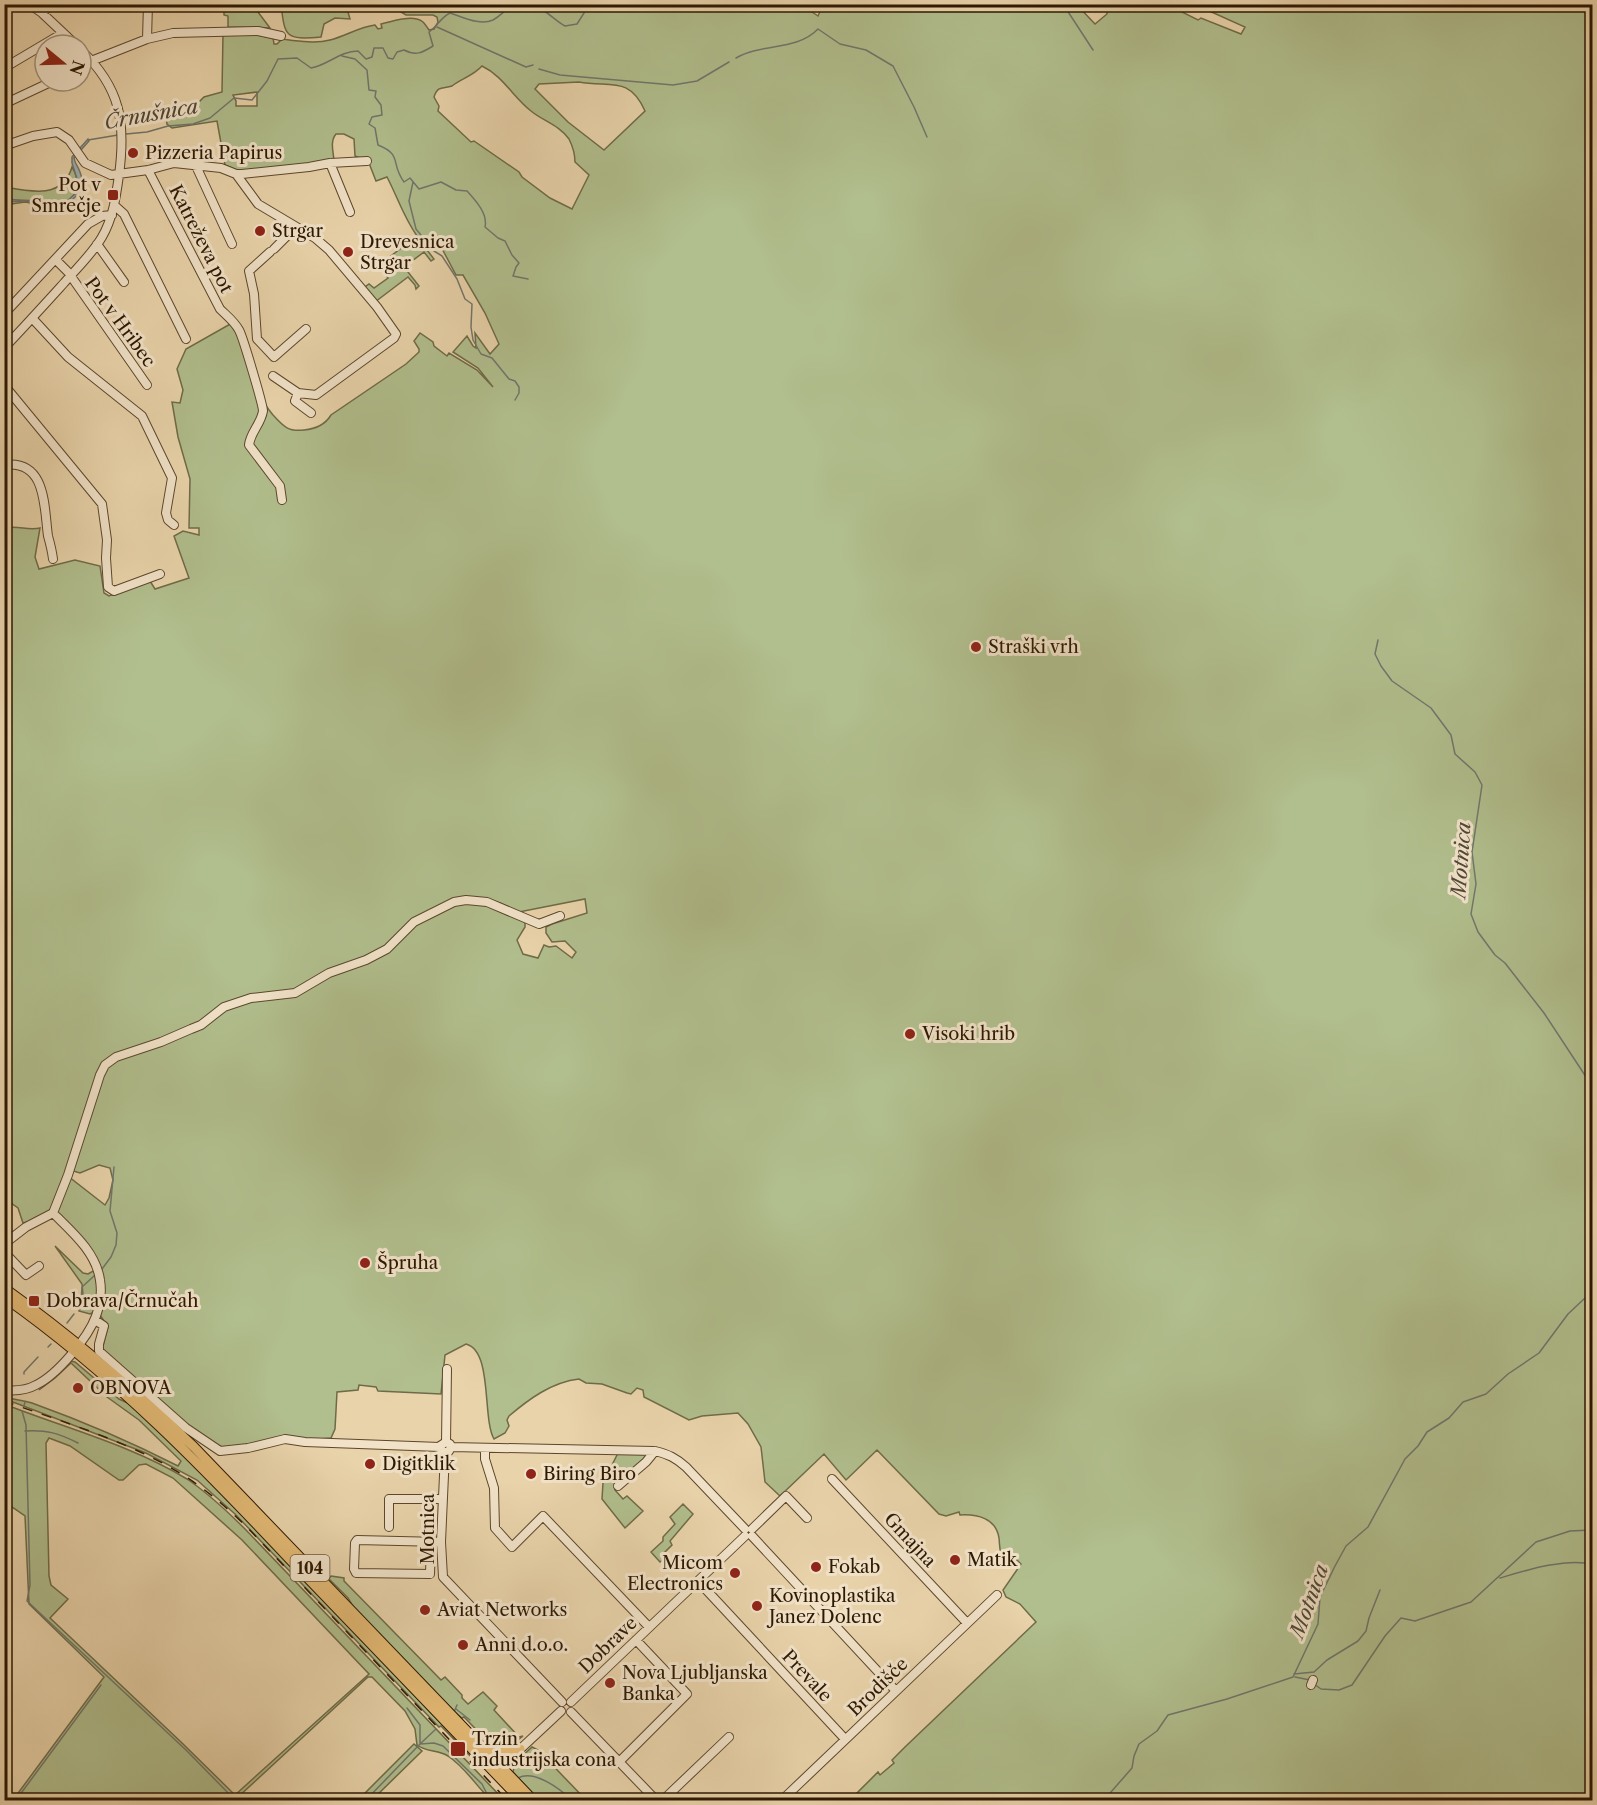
<svg xmlns="http://www.w3.org/2000/svg" width="1597" height="1805" viewBox="0 0 1597 1805" font-family="'Libre Caslon Text',serif">
  <style>
    .green { fill: #b1be8d; stroke: #6f6b48; stroke-width: 1.5; fill-rule: evenodd }
    .water { fill: #9eb4b5; stroke: #71766d; stroke-width: 1.5 }
    .lines { fill: none; stroke-linecap: round; stroke-linejoin: round }
    .stream { stroke: #71766d; stroke-width: 1.5 }
    .minor-casing { stroke: #5c472c; stroke-width: 10 }
    .major-casing { stroke: #2d1802; stroke-width: 11 }
    .minor { stroke: #f1e2c8; stroke-width: 8 }
    .major { stroke: #e4ba75; stroke-width: 9 }
    .rail { stroke: #2d1802; stroke-width: 1.5; stroke-dasharray: 10 10; stroke-linecap: butt }
    .poi-dot { fill: #8f2418; stroke: #f1e2c8; stroke-width: 2 }
    .labels { text-anchor: middle; stroke-width: 6; stroke-linejoin: round; paint-order: stroke }
    .shield { fill: #f1e2c8; stroke: #68553d; stroke-width: 1.5 }
    .shield-label { font-size: 16px; font-weight: bold; fill: #2d1802 }
    .poi-label { font-size: 18px; fill: #2d1802; stroke: #f1e2c8; text-anchor: start }
    .street-label { font-size: 18px; fill: #2d1802; stroke: #f1e2c8 }
    .water-label { font-size: 20px; font-style: italic; fill: #4f4738; stroke: #f1e2c8 }
  </style>
  <rect width="100%" height="100%" fill="#e9d3aa"/>
  <filter id="stains"><feTurbulence type="fractalNoise" baseFrequency=".00333" numOctaves="4"/><feColorMatrix values="0 0 0 0 .2 0 0 0 0 .09 0 0 0 0 .02 0 0 0 .5 -.17"/></filter>
  <radialGradient id="worn" r=".72"><stop offset=".6" stop-color="#630" stop-opacity="0"/><stop offset="1" stop-color="#630" stop-opacity=".3"/></radialGradient>
  <!-- green -->
  <path class="green" d="M 399,4 L 800,4 L 818,16 L 822,7 L 819,4 L 1076,4 L 1095,24 L 1107,14 L 1107,9 L 1103,5 L 1166,4 L 1198,20 L 1201,18 L 1241,34 L 1245,27 L 1196,5 L 1592,5 L 1592,1800 L 857,1800 L 855,1795 L 878,1772 L 880,1775 L 894,1763 L 892,1760 L 905,1747 L 1036,1622 L 1020,1604 L 1006,1597 L 1003,1590 L 1021,1564 L 1017,1560 L 1004,1562 C 999,1553 1000,1547 999,1538 C 996,1518 977,1514 960,1515 L 959,1512 L 946,1516 L 939,1514 L 877,1450 L 846,1480 L 824,1454 L 780,1496 L 765,1482 L 761,1447 L 748,1424 L 738,1413 L 702,1416 L 689,1420 L 644,1397 L 643,1390 L 637,1388 L 631,1394 L 627,1393 L 602,1384 L 586,1383 L 579,1379 C 552,1382 529,1399 509,1416 L 507,1420 L 509,1426 L 505,1433 L 494,1439 C 482,1418 493,1351 466,1344 L 445,1355 L 441,1394 L 378,1391 L 376,1387 L 359,1385 L 358,1390 L 337,1392 L 335,1429 L 331,1438 L 306,1440 L 284,1436 L 241,1447 L 224,1450 L 220,1449 L 194,1432 L 102,1350 L 108,1327 L 100,1315 L 103,1293 L 100,1267 L 87,1246 L 59,1216 L 57,1210 L 69,1177 L 105,1205 L 109,1198 L 113,1180 L 110,1168 L 99,1165 L 80,1173 L 70,1170 L 103,1071 L 108,1064 L 117,1059 L 181,1036 L 203,1025 L 222,1010 L 230,1007 L 253,1000 L 293,996 L 321,979 L 378,957 L 394,946 L 410,927 L 452,905 L 465,902 L 489,905 L 525,921 L 525,927 L 517,940 L 523,954 L 538,958 L 544,945 L 549,947 L 556,946 L 572,958 L 576,952 L 565,941 L 552,942 L 546,933 L 546,927 L 552,924 L 587,913 L 585,899 L 519,912 L 500,903 L 487,900 L 472,898 L 449,901 L 412,921 L 388,945 L 377,953 L 334,969 L 291,993 L 253,997 L 226,1003 L 197,1024 L 174,1036 L 115,1057 L 105,1063 L 99,1073 L 81,1133 L 55,1204 L 47,1213 L 36,1220 L 23,1223 L 18,1208 L 4,1198 L 4,528 C 19,525 27,531 40,528 L 35,557 L 39,569 L 75,560 L 100,566 L 104,593 L 109,596 L 150,581 L 155,589 L 189,578 L 174,536 L 183,531 L 199,535 L 199,528 L 189,528 L 190,479 L 178,437 L 172,402 L 180,403 L 183,390 L 177,369 L 186,349 L 232,323 C 253,349 247,385 273,415 C 283,426 288,432 304,430 C 315,429 325,425 331,415 L 406,364 L 419,352 L 419,349 L 414,341 L 420,333 L 433,342 L 434,346 L 447,356 L 449,353 L 477,370 L 493,387 L 478,368 L 453,352 L 467,336 L 473,346 L 476,348 L 475,333 L 490,354 L 499,344 L 485,313 L 463,275 L 456,275 L 439,243 L 433,241 L 427,250 L 434,259 L 431,261 L 424,252 L 404,267 L 419,286 L 416,289 L 415,285 L 408,277 L 375,302 L 365,287 L 369,284 L 374,288 L 388,278 L 379,265 L 417,236 C 403,216 398,198 387,177 L 376,181 L 367,158 L 360,158 L 355,156 L 354,139 L 344,134 L 336,134 C 330,141 333,151 334,160 L 309,165 L 239,171 L 225,165 L 217,121 L 172,128 L 167,124 L 166,117 L 168,116 L 189,112 L 204,97 L 222,92 L 223,34 L 252,34 L 273,38 L 274,44 L 277,44 L 282,39 C 297,41 315,44 330,40 C 346,36 359,27 375,25 L 378,29 L 382,28 L 381,24 C 392,21 414,14 423,22 C 425,24 427,27 429,30 L 434,29 L 438,22 L 437,17 L 433,15 L 406,15 L 401,12 ZM 482,66 C 503,76 513,97 531,111 C 543,121 559,125 569,139 C 573,147 575,154 575,162 L 589,175 L 572,209 L 550,198 L 522,177 L 519,172 L 474,141 L 471,142 L 438,111 L 439,106 L 434,97 C 438,85 443,89 452,86 C 462,78 473,76 482,66 ZM 579,82 C 609,88 629,75 645,111 L 604,150 L 568,122 L 535,89 L 539,84 ZM 257,92 L 257,106 L 236,106 L 236,101 L 233,95 Z
    M 281,5 L 346,5 L 350,19 L 335,18 L 324,24 L 321,37 C 285,40 285,37 281,5 Z
    M 255,8 L 270,28 L 228,27 L 228,16 L 224,15 L 224,9 Z
    M 72,167 C 81,182 78,192 66,206 L 49,206 L 25,202 L 5,205 L 5,187 C 31,192 63,199 72,167 Z
    M 55,1246 L 83,1273 L 88,1274 L 95,1270 L 98,1296 L 94,1312 L 90,1314 L 79,1311 L 83,1295 L 82,1284 Z
    M 70,1361 L 75,1362 L 119,1399 L 132,1405 L 204,1474 L 482,1764 L 481,1767 L 441,1726 L 439,1727 L 235,1514 L 197,1480 L 146,1453 L 5,1399 L 4,1392 L 5,1397 C 15,1400 22,1400 32,1403 C 82,1421 131,1442 178,1466 L 181,1461 L 139,1420 L 107,1397 L 71,1363 L 55,1378 L 39,1390 L 53,1379 Z
    M 4,1404 C 65,1428 131,1445 187,1479 C 208,1493 228,1512 246,1530 L 504,1800 L 491,1800 C 476,1786 466,1768 448,1756 C 438,1750 426,1752 417,1745 L 415,1729 L 405,1711 L 372,1677 L 368,1677 L 237,1798 L 240,1800 L 13,1800 L 104,1677 L 29,1604 L 25,1516 L 5,1502 ZM 49,1438 L 70,1446 L 119,1480 L 123,1480 L 139,1465 L 146,1464 L 173,1478 L 242,1540 L 369,1674 L 235,1795 L 181,1742 L 50,1618 L 68,1599 L 51,1585 L 49,1576 L 46,1443 Z
    M 618,1453 L 649,1454 L 615,1484 L 615,1490 L 623,1499 L 627,1496 L 643,1511 L 625,1528 L 602,1499 L 603,1483 Z
    M 683,1504 L 693,1514 L 670,1541 L 672,1545 L 663,1554 L 665,1558 L 660,1562 L 651,1552 L 663,1541 L 663,1537 L 675,1524 L 670,1517 Z
    M 331,1576 L 344,1578 L 344,1581 L 441,1680 L 445,1677 L 462,1695 L 462,1698 L 468,1704 L 483,1692 L 497,1706 L 494,1710 L 519,1737 L 523,1736 L 508,1748 L 494,1748 L 464,1717 L 462,1718 L 450,1709 L 356,1611 L 348,1598 L 329,1579 Z
    M 414,1744 L 422,1751 L 372,1800 L 358,1800 Z
    M 532,1747 L 538,1750 L 586,1800 L 557,1800 L 549,1795 L 546,1798 L 548,1800 L 538,1800 L 513,1772 L 515,1763 Z"/>
  <!-- water -->
  <path class="water" d="M 88,139 L 89,141 L 74,158 C 75,164 78,166 80,172 C 86,187 78,196 66,205 L 24,201 L 5,202 L 7,199 C 27,201 46,201 66,202 L 76,193 L 79,185 L 72,163 L 72,157 Z"/>
  <g class="lines">
    <!-- stream -->
    <path class="stream" d="M 519,4 C 528,6 537,6 544,11 C 551,15 557,22 565,26 L 577,24 L 584,13 L 584,4
      M 1063,4 L 1093,50
      M 437,27 L 526,67 L 533,65
      M 342,56 L 355,59 L 367,70 L 369,90 L 376,91 L 375,97 L 381,105 L 382,115 L 372,117 L 369,124 L 375,128 L 378,145 C 403,155 390,163 404,182 L 410,178 L 419,189 L 441,182 L 456,190 L 467,191 C 476,201 488,214 485,227 L 498,238 L 505,241 L 512,255 L 519,263 L 516,267 L 513,276 L 528,279
      M 736,58 C 761,43 797,51 818,29 L 840,44 L 866,50 L 893,66 L 914,107 L 927,137
      M 539,69 L 560,75 L 673,85 L 697,81 L 729,62
      M 126,134 L 147,132 L 168,126 L 193,124 L 210,118 L 234,98 L 252,100 L 267,81 L 278,59 L 297,58 L 311,68 C 328,65 340,51 358,51 L 366,59 L 372,57 L 374,48 L 383,48 L 388,58 L 393,59 L 397,52 L 404,50 C 416,56 422,53 433,46 L 429,32 C 438,26 440,18 450,13 C 463,17 480,26 493,20 C 504,14 504,8 518,4
      M 88,140 L 118,135
      M 413,182 L 409,201 L 416,229 L 434,251 L 442,256 L 457,279 L 465,299 L 472,304 L 471,327 L 473,340 L 481,354 L 492,358 L 509,379 L 515,381 L 519,387 L 519,393 L 515,400
      M 1378,640 L 1375,654 L 1381,666 L 1392,681 L 1431,708 L 1451,735 L 1455,754 L 1475,772 L 1482,785 L 1472,852 L 1476,884 L 1471,914 L 1478,932 L 1495,955 L 1505,963 L 1544,1013 L 1592,1086
      M 102,1269 L 111,1257 L 116,1245 L 117,1233 L 110,1211 L 114,1167
      M 78,1307 L 81,1301 L 82,1287 L 94,1276
      M 67,1323 L 74,1314
      M 48,1347 L 51,1344
      M 24,1374 L 24,1372 L 38,1357
      M 24,1406 L 25,1402
      M 22,1411 L 26,1425 L 30,1585 L 27,1601 L 187,1751 L 235,1800
      M 25,1431 C 48,1430 58,1433 78,1443
      M 1500,1578 C 1527,1570 1565,1558 1592,1564
      M 1294,1674 L 1314,1672 L 1327,1660 L 1358,1641 L 1366,1631 L 1369,1618 L 1380,1590
      M 1295,1677 L 1310,1680
      M 1314,1684 L 1321,1689 L 1339,1690 L 1352,1685 L 1385,1636 L 1401,1618 L 1415,1621 L 1471,1602 L 1536,1542 L 1570,1531 L 1592,1530
      M 407,1708 L 420,1725 L 420,1743
      M 456,1709 L 470,1720
      M 454,1712 L 457,1705
      M 421,1743 L 436,1729
      M 518,1778 C 535,1769 561,1790 572,1800
      M 16,1800 L 101,1685
      M 366,1800 L 420,1744 L 434,1743 L 443,1746 L 482,1784 L 489,1798 L 495,1798 L 499,1795
      M 1104,1800 L 1132,1768 L 1134,1756 L 1139,1744 L 1157,1731 L 1168,1715 L 1227,1699 L 1293,1677 L 1318,1624 L 1320,1597 L 1335,1566 L 1346,1546 L 1368,1527 L 1405,1459 L 1418,1446 L 1427,1432 L 1449,1418 L 1463,1402 L 1486,1394 L 1508,1374 L 1539,1353 L 1568,1314 L 1585,1298 L 1592,1294"/>
    <!-- minor casing -->
    <g class="minor-casing">
      <path id="minor" d="M 29,4 L 42,13 L 76,45
        M 42,13 L 52,4
        M 147,39 L 148,4
        M 81,65 L 147,39 L 173,33 L 258,31 L 281,36
        M 4,68 L 63,33
        M 4,104 L 53,81
        M 4,146 L 33,136 L 57,132 L 69,140 L 85,163 L 111,175 L 148,170 L 174,163 L 221,168 L 236,174 L 242,174 L 309,167 L 330,163 L 367,161
        M 330,163 L 350,212
        M 196,166 L 232,244
        M 148,170 L 220,309 C 227,316 234,321 239,330 C 243,337 263,405 263,411 C 261,424 250,433 249,445 L 280,486 L 282,500
        M 236,174 L 258,204 L 315,238 L 329,250 L 377,307 L 396,334 L 394,338 L 316,395 L 298,393 L 273,376
        M 114,205 L 124,214 L 186,339
        M 97,244 L 124,282
        M 274,249 L 296,227
        M 270,252 L 249,271 L 254,294 L 257,339 L 274,357 L 306,329
        M 56,260 L 68,272 L 147,385
        M 4,314 L 88,224 L 102,216 L 112,215
        M 32,318 L 68,357 L 142,416 L 172,478 L 166,513 L 168,520 L 174,525
        M 4,348 C 25,326 44,305 64,283 C 77,268 92,254 102,237 C 113,218 116,197 119,175 C 126,123 121,88 81,50
        M 4,385 L 102,504 L 107,540 L 106,558 L 108,587 L 114,591 L 160,574
        M 298,393 L 295,401 L 311,413
        M 4,465 C 47,459 44,508 48,536 C 50,543 52,551 53,559
        M 53,1213 L 68,1175 L 100,1075 L 105,1065 L 116,1057 L 161,1042 L 191,1029 L 201,1025 L 224,1007 L 251,998 L 295,993 L 329,973 L 366,960 L 387,949 L 414,922 L 454,902 L 466,900 L 487,902 L 539,924 L 560,916
        M 4,1244 L 26,1227 L 53,1213 C 72,1232 96,1252 100,1280 C 102,1292 100,1305 96,1316 C 88,1338 57,1375 36,1385 C 27,1390 14,1391 4,1390
        M 4,1252 L 26,1275 L 39,1266
        M 95,1320 L 104,1326 L 99,1344 L 99,1351 L 186,1428 L 220,1451 L 248,1448 L 285,1439 L 305,1442 L 440,1447
        M 446,1442 L 440,1446 L 441,1450 L 445,1453 L 449,1451 L 451,1447 L 450,1444 L 446,1442 L 447,1369
        M 451,1447 L 655,1451 C 668,1454 676,1458 686,1467 L 745,1529
        M 485,1449 L 485,1459 L 494,1488 L 495,1528 L 512,1547 L 543,1516 L 649,1627
        M 445,1453 L 441,1542 L 443,1577 L 562,1702
        M 832,1479 L 967,1623
        M 618,1486 L 646,1462 L 655,1451
        M 389,1527 L 389,1499 L 442,1499
        M 752,1529 L 786,1496 L 807,1518
        M 752,1536 L 896,1691
        M 431,1542 L 430,1574 L 356,1573 L 354,1569 L 355,1543 L 357,1540 L 441,1542
        M 698,1581 L 845,1739
        M 1311,1685 L 1313,1680
        M 571,1702 L 745,1536
        M 571,1712 L 656,1800
        M 619,1762 L 687,1694 L 636,1640
        M 499,1769 L 561,1711
        M 663,1800 L 729,1737
        M 782,1800 L 997,1595"/>
    </g>
    <!-- major casing -->
    <g class="major-casing">
      <path id="major" d="M 4,1288 C 71,1336 134,1390 194,1447 L 533,1800
        M 4,1297 C 115,1375 209,1473 301,1571 C 374,1647 448,1724 521,1800
        M 485,1749 L 501,1752 L 520,1749"/>
    </g>
    <!-- minor -->
    <use href="#minor" class="minor"/>
    <!-- major -->
    <use href="#major" class="major"/>
    <!-- rail -->
    <path class="rail" d="M 4,1401 C 63,1422 134,1443 186,1477 C 208,1491 227,1508 246,1526 L 507,1800"/>
  </g>
  <!-- markers -->
  <g class="poi-dot">
    <circle cx="133" cy="153" r="6"/>
    <rect x="107" y="189" width="12" height="12" rx="3"/>
    <circle cx="260" cy="231" r="6"/>
    <circle cx="348" cy="252" r="6"/>
    <circle cx="976" cy="647" r="6"/>
    <circle cx="910" cy="1034" r="6"/>
    <circle cx="365" cy="1263" r="6"/>
    <rect x="28" y="1295" width="12" height="12" rx="3"/>
    <circle cx="78" cy="1388" r="6"/>
    <circle cx="370" cy="1464" r="6"/>
    <circle cx="531" cy="1474" r="6"/>
    <circle cx="955" cy="1560" r="6"/>
    <circle cx="816" cy="1567" r="6"/>
    <circle cx="735" cy="1573" r="6"/>
    <circle cx="757" cy="1606" r="6"/>
    <circle cx="425" cy="1610" r="6"/>
    <circle cx="463" cy="1645" r="6"/>
    <circle cx="610" cy="1683" r="6"/>
    <rect x="450" y="1741" width="16" height="16" rx="3"/>
  </g>
  <g class="labels">
    <!-- shield labels -->
    <rect class="shield" x="290.5" y="1555" width="39" height="26" rx="4.5"/>
    <g class="shield-label">
      <text x="310" y="1574">104</text>
    </g>
    <!-- poi labels -->
    <g class="poi-label">
      <text x="145" y="159">Pizzeria Papirus</text>
      <text x="101" y="191" text-anchor="end">Pot v<tspan x="101" dy="21">Smrečje</tspan></text>
      <text x="272" y="237">Strgar</text>
      <text x="360" y="248">Drevesnica<tspan x="360" dy="21">Strgar</tspan></text>
      <text x="988" y="653">Straški vrh</text>
      <text x="922" y="1040">Visoki hrib</text>
      <text x="377" y="1269">Špruha</text>
      <text x="46" y="1307">Dobrava/Črnučah</text>
      <text x="90" y="1394">OBNOVA</text>
      <text x="382" y="1470">Digitklik</text>
      <text x="543" y="1480">Biring Biro</text>
      <text x="967" y="1566">Matik</text>
      <text x="723" y="1569" text-anchor="end">Micom<tspan x="723" dy="21">Electronics</tspan></text>
      <text x="828" y="1573">Fokab</text>
      <text x="769" y="1602">Kovinoplastika<tspan x="769" dy="21">Janez Dolenc</tspan></text>
      <text x="437" y="1616">Aviat Networks</text>
      <text x="475" y="1651">Anni d.o.o.</text>
      <text x="622" y="1679">Nova Ljubljanska<tspan x="622" dy="21">Banka</tspan></text>
      <text x="472" y="1745">Trzin<tspan x="472" dy="21">industrijska cona</tspan></text>
    </g>
    <!-- street labels -->
    <g class="street-label">
      <text transform="translate(201 239) rotate(63)" y="6">Katreževa pot</text>
      <text transform="translate(120 322) rotate(54)" y="6">Pot v Hribec</text>
      <text transform="translate(428 1529) rotate(-90)" y="6">Motnica</text>
      <text transform="translate(910 1540) rotate(47)" y="6">Gmajna</text>
      <text transform="translate(608 1645) rotate(-44)" y="6">Dobrave</text>
      <text transform="translate(807 1676) rotate(47)" y="6">Prevale</text>
      <text transform="translate(878 1687) rotate(-44)" y="6">Brodišče</text>
    </g>
    <!-- water labels -->
    <g class="water-label">
      <text transform="translate(151 114) rotate(-10)" y="7">Črnušnica</text>
      <text transform="translate(1461 860) rotate(-86)" y="7">Motnica</text>
      <text transform="translate(1309 1601) rotate(-70)" y="7">Motnica</text>
    </g>
  </g>
  <!-- margin -->
  <rect width="1597" height="1805" fill="none" stroke="#e9d3aa" stroke-width="24"/>
  <rect x="6" y="6" width="1585" height="1793" fill="none" stroke="#2d1802" stroke-width="3"/>
  <rect x="12" y="12" width="1573" height="1781" fill="none" stroke="#2d1802" stroke-width="1.5"/>
  <!-- north arrow -->
  <g transform="translate(63 63) rotate(109)"><circle r="28" fill="#f1e2c8" stroke="#a39179" stroke-width="1.5"/>
  <path d="M0-4.5L10 22L0 15L-10 22Z" fill="#8f2418"/>
  <text y="-9" font-size="16" font-weight="bold" text-anchor="middle" fill="#2d1802">N</text>
  </g>
  <rect width="100%" height="100%" filter="url(#stains)"/>
  <rect width="100%" height="100%" fill="url(#worn)"/>
</svg>
